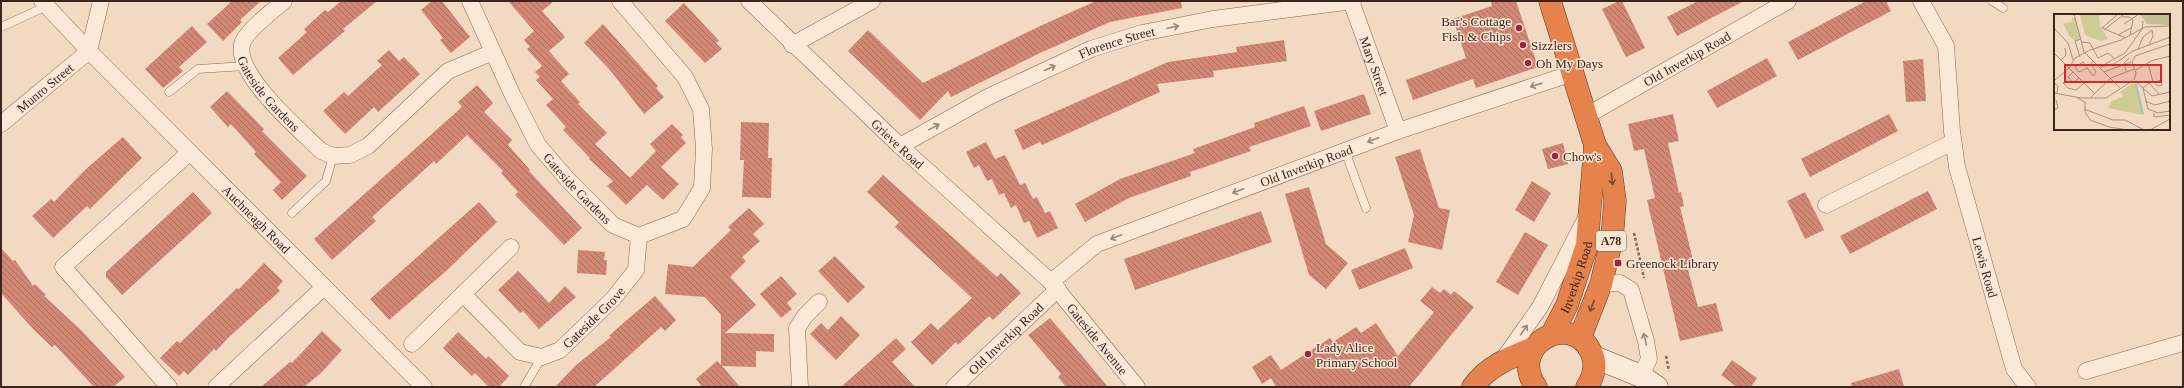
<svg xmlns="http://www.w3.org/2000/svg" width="2184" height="388" viewBox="0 0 2184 388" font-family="Georgia,serif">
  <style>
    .building { fill: url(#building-back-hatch) }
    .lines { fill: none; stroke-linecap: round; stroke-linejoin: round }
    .lane-casing { stroke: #8c6957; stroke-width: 9 }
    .street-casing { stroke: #8c6957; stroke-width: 17 }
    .secondary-casing { stroke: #6e4a3b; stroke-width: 23 }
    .highway-casing { stroke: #59382c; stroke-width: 23 }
    .path { stroke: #8c6957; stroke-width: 2.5; stroke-dasharray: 3 2; stroke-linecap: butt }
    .lane { stroke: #fbe8d6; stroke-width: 8 }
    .street { stroke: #fbe8d6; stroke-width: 16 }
    .secondary { stroke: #fbe8d6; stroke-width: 22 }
    .highway { stroke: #e6834d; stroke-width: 22 }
    .oneway { stroke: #9b867a }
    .oneway2 { stroke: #7f4b30 }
    .poi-dot { fill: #9f233e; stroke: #f8e5d2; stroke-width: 1.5 }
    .labels { text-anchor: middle; stroke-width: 3; stroke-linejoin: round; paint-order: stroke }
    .shield { fill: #f8e5d2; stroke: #745f53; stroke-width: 1 }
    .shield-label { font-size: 12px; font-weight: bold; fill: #3b251d }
    .poi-label { font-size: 13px; fill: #3b251d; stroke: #f8e5d2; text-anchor: start }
    .street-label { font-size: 13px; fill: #3b251d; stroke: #f8e5d2 }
    .inset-river { fill: none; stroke: #a4c3b4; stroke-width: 2 }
    .inset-road { fill: none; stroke: #a89180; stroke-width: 1 }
    .view { fill: #d62828; fill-opacity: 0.15; stroke: #d62828; stroke-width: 2 }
    .inset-edge { fill: none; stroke: #3b251d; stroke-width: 2 }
  </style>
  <defs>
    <pattern id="building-back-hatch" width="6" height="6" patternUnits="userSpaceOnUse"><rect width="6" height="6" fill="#d28875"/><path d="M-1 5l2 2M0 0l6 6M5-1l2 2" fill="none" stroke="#ac6f5f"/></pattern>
  </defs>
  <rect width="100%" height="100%" fill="#f1d9c2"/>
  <!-- building -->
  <path class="building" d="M 232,1 L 261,1 L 240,20 L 242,22 L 223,41 L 207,24 Z
    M 341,1 L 377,1 L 343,29 L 345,31 L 293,75 L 278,58 L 307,32 L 304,29 L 325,10 L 328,12 Z
    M 432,1 L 442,1 L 470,37 L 451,53 L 440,40 L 443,38 L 421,10 Z
    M 508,1 L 554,1 L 542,11 L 565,37 L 549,51 L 569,74 L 561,81 L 580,102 L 578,104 L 607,133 L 595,144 L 630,178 L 656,151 L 650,144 L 672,124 L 683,135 L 681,137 L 686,143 L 661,167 L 679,184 L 663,200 L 647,185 L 626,205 L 607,186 L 613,181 L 589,159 L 590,158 L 563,130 L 566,127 L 546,105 L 553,99 L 536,80 L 540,77 L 535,72 L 542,66 L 527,49 L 530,47 L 524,40 L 534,31 Z
    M 1096,1 L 1181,1 L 1182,8 L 1110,22 L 1040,53 L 951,97 L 948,91 L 920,120 L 848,51 L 868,30 L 923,83 L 1038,27 Z
    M 1491,1 L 1516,1 L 1538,67 L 1476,88 L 1473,79 L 1413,100 L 1406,80 L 1466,58 L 1453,19 L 1492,6 Z
    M 1619,1 L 1622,1 L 1645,48 L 1626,57 L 1602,9 Z
    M 1698,1 L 1744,1 L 1677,36 L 1667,17 Z
    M 1866,1 L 1886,1 L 1891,11 L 1798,60 L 1788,42 Z
    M 684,3 L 719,41 L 716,43 L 722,49 L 705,63 L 665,21 Z
    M 603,24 L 658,86 L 656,88 L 664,97 L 644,114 L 610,70 L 584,43 Z
    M 192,26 L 207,42 L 179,67 L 183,71 L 163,88 L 145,69 Z
    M 1284,40 L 1287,61 L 1213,71 L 1214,77 L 1157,84 L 1160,92 L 1042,145 L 1040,142 L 1023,150 L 1014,130 L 1168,62 L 1237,52 L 1236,47 Z
    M 389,50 L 399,61 L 404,57 L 420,74 L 378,112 L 374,107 L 345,134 L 323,111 L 344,92 L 348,96 L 382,65 L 377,61 Z
    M 1767,58 L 1777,76 L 1717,108 L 1707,91 Z
    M 1923,59 L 1926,101 L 1906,102 L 1903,61 Z
    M 477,85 L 493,103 L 484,112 L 512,140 L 508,145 L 530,170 L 529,171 L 582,228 L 564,245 L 515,195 L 518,192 L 501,173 L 503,171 L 467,135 L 436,164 L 434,161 L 372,217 L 376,221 L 332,260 L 314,239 L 462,107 L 458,102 Z
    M 227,91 L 264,129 L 262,131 L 307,176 L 282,200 L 273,190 L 281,182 L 254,154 L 256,152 L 231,124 L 228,127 L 210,107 Z
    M 1364,94 L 1371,114 L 1321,131 L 1314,111 Z
    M 1304,106 L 1311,126 L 1249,147 L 1251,151 L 1190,172 L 1191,176 L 1129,198 L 1085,222 L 1075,204 L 1120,179 L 1195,153 L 1193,149 L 1255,127 L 1254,123 Z
    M 1673,114 L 1679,141 L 1668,143 L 1679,193 L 1681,192 L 1684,206 L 1680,207 L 1695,268 L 1688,270 L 1698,307 L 1716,303 L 1723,331 L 1680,341 L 1647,200 L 1655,198 L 1644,149 L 1634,151 L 1628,124 Z
    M 1889,114 L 1898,131 L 1810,177 L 1801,159 Z
    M 741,122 L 769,123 L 768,158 L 772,158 L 771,198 L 742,197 L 744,160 L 740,160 Z
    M 123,137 L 142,158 L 90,209 L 87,206 L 53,238 L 32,216 L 51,199 L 54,202 L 86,169 Z
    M 986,142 L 995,159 L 1005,155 L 1020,185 L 1025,183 L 1033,199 L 1037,197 L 1045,213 L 1050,211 L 1058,228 L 1037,238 L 1029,221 L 1024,223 L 1016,205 L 1011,208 L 1004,193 L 999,195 L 992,179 L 987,181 L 979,165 L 974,168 L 966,152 Z
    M 1563,143 L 1568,164 L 1548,169 L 1542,149 Z
    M 1420,149 L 1439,208 L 1450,210 L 1442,250 L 1408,242 L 1414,215 L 1395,157 Z
    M 883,175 L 997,277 L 1001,273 L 1021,293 L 993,320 L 989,316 L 958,345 L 956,342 L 932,365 L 911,342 L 931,323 L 938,330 L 972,298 L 895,227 L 899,222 L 867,192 Z
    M 1532,181 L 1551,193 L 1534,222 L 1515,210 Z
    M 1309,187 L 1326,244 L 1348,263 L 1326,289 L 1309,275 L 1285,194 Z
    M 1928,191 L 1937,209 L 1850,254 L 1840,236 Z
    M 193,192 L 212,213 L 122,295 L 106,277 L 106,272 Z
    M 1805,192 L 1824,230 L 1805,239 L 1787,201 Z
    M 479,202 L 497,222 L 445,272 L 389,320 L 370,299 Z
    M 749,208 L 764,224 L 753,234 L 760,241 L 742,257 L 746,261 L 730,277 L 756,305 L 725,333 L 774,334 L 774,352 L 756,351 L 756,367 L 722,366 L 740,387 L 702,387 L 696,379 L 717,361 L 721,365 L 721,315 L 705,297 L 665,294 L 668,264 L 693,267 L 731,230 L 728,227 Z
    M 1261,211 L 1272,242 L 1135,290 L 1124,259 Z
    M 1525,232 L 1548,245 L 1518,295 L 1496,282 Z
    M 1,248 L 13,261 L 15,260 L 33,286 L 35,284 L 46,295 L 44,296 L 81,330 L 125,377 L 113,387 L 94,387 L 55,345 L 52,347 L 34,330 L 1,293 Z
    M 1405,248 L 1413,268 L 1359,290 L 1351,270 Z
    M 578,250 L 605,252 L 604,260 L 607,260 L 606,275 L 577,273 Z
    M 835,256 L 865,287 L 848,303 L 818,271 Z
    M 264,263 L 283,281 L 277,288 L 280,291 L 228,338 L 216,351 L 214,349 L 188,375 L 184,371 L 179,376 L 160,358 L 177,341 L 180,343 L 237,288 L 239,289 Z
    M 518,271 L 549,303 L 565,286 L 576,297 L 539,329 L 523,311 L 520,313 L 498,290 Z
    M 781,276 L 797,294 L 787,303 L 792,309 L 781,318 L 760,294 Z
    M 1432,287 L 1440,293 L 1444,289 L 1451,295 L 1454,291 L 1474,307 L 1409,387 L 1276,387 L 1271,378 L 1262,384 L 1252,367 L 1271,355 L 1281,370 L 1330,338 L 1333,342 L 1356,327 L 1361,333 L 1376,323 L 1398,356 L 1434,312 L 1420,301 Z
    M 655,296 L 676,320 L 665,331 L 661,327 L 594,387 L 555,387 L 576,365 L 611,337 L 609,336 L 621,325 Z
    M 841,316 L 860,335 L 836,360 L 810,334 L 821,323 L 828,330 Z
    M 1050,318 L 1078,351 L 1108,387 L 1066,387 L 1058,377 L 1061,374 L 1028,335 Z
    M 322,331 L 342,350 L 321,373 L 304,387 L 261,387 L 290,362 L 292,363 Z
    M 458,332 L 486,359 L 488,356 L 509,376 L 499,387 L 489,387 L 475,373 L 472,376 L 443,348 Z
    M 896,338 L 906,349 L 892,362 L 915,387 L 841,387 Z
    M 1732,360 L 1757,378 L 1751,387 L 1737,387 L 1721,375 Z
    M 1899,369 L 1904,387 L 1852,387 L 1851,383 Z"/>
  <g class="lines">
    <!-- lane casing -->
    <g class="lane-casing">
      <path id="lane" d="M 1992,1 L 2003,8
        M 1,27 L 47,6
        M 169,92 L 198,69 L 245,66
        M 1345,151 L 1366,208
        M 292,213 L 326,181 L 333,156
        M 524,387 L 542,357"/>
    </g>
    <!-- street casing -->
    <g class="street-casing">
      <g id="street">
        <path id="s1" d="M 42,1 L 89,51 L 424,387"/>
        <path id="s2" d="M 284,1 C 274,10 244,32 242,45 C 235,75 300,130 321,151 L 333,156 L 350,155 L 368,146 L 448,71 L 493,52"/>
        <path id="s3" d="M 470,1 L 513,96 L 538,145 L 568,180 L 613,225 L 639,236 L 683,219 L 702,188 L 704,149 L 701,109 L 685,77 L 620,1"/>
        <path id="s4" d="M 749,1 L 900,146 L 1051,282 L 1137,387"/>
        <path id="s5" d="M 1351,1 L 1398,131"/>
        <path id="s6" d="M 1921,1 L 1946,46 L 1952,131 L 1957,167 L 2014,369 L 2028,387"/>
        <path d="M 792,45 L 872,1"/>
        <path d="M 89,51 L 101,1"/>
        <path id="s7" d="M 1586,116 L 1788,1"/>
        <path id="s8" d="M 1,124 L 89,51"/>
        <path id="s9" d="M 900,146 L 988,97 L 1091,49 L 1142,33 L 1213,19 L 1353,1"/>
        <path d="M 1826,205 L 1953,142"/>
        <path id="s10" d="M 1051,282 L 1097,244 L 1398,131 L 1573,73"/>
        <path d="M 1601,284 L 1620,283 L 1631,290 L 1646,341 L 1649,359 L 1641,376"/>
        <path id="s11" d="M 463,294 L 520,352 L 542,357 L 560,350 L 613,299 L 636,270 L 639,236"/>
        <path d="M 412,344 L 511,247"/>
        <path d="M 1502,361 L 1540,307 L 1587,216"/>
        <path d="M 2086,371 L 2183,343"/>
        <path d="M 169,387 L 63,267 L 190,152"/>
        <path d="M 216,387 L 324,287"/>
        <path d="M 800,387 L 797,328 L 805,316 L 819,302"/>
        <path id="s12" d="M 954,387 L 1058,289"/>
      </g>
    </g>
    <!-- secondary casing -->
    <g class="secondary-casing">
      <path id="secondary" d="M 1594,357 L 1641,376 L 1657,387"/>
    </g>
    <!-- highway casing -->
    <g class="highway-casing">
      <g id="highway">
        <path d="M 1550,1 L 1595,145 L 1611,171 L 1615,201 L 1612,239 L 1601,284 L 1580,338"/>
        <path id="s13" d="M 1552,334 L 1567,305 L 1587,245 L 1595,145"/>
        <path d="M 1473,387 C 1487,366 1511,357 1534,348"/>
        <path d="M 1536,387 C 1507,345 1571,310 1591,352 C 1597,364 1594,376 1587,387"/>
      </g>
    </g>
    <!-- path -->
    <path class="path" d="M 1634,233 L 1644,278
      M 1666,356 L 1669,371"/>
    <!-- lane -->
    <use href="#lane" class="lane"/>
    <!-- street -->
    <use href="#street" class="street"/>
    <!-- secondary -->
    <use href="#secondary" class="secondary"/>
    <!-- highway -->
    <use href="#highway" class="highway"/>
  </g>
  <!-- one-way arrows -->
  <defs><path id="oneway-shaft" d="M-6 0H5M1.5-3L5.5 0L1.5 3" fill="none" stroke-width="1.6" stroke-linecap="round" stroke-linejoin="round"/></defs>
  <g class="oneway">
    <use href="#oneway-shaft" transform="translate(1173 27) rotate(-12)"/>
    <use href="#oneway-shaft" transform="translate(1050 68) rotate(-25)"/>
    <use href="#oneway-shaft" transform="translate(1536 85) rotate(162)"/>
    <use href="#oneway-shaft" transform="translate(934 127) rotate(-29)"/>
    <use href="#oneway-shaft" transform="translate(1373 140) rotate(159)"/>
    <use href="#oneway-shaft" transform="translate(1238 191) rotate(159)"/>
    <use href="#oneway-shaft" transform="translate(1116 237) rotate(159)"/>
    <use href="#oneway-shaft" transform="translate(1524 330) rotate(-55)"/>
    <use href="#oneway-shaft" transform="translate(1645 339) rotate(-104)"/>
  </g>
  <g class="oneway2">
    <use href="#oneway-shaft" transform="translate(1612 179) rotate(84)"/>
    <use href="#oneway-shaft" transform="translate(1592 306) rotate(111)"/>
  </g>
  <!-- markers -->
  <g class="poi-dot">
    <circle cx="1519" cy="28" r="4"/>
    <circle cx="1523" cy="45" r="4"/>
    <circle cx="1528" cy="63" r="4"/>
    <circle cx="1555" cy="156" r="4"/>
    <rect x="1614" y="259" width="8" height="8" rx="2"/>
    <circle cx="1308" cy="354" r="4"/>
  </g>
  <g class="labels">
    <!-- shield labels -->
    <rect class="shield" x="1596" y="231" width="30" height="20" rx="3"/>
    <g class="shield-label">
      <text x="1611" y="245">A78</text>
    </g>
    <!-- poi labels -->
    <g class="poi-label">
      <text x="1511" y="26" text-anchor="end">Bar's Cottage<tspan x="1511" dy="15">Fish &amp; Chips</tspan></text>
      <text x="1531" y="50">Sizzlers</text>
      <text x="1536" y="68">Oh My Days</text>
      <text x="1563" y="161">Chow's</text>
      <text x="1626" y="268">Greenock Library</text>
      <text x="1316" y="352">Lady Alice<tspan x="1316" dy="15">Primary School</tspan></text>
    </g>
    <!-- street labels -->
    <g class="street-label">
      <text dy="5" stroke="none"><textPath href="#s9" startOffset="241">Florence Street</textPath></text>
      <text dy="5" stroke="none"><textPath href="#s7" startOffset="116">Old Inverkip Road</textPath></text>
      <text dy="5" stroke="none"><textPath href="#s5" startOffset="69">Mary Street</textPath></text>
      <text dy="5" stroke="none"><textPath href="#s8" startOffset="57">Munro Street</textPath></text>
      <text dy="5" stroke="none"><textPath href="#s2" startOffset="119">Gateside Gardens</textPath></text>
      <text dy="5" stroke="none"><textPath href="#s4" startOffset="206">Grieve Road</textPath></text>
      <text dy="5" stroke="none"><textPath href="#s10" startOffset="283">Old Inverkip Road</textPath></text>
      <text dy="5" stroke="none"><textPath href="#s3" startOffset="218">Gateside Gardens</textPath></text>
      <text dy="5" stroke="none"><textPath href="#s1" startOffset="306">Auchneagh Road</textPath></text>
      <text dy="5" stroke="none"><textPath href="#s6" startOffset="277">Lewis Road</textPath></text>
      <text dy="5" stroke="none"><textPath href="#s13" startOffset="62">Inverkip Road</textPath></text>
      <text dy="5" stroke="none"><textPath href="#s11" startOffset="170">Gateside Grove</textPath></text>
      <text dy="5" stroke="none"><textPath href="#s12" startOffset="71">Old Inverkip Road</textPath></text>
      <text dy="5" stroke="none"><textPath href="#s4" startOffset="486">Gateside Avenue</textPath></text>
    </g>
  </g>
  <!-- overview -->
  <g transform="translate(2054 14)">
    <rect width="116" height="116" fill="#f1d9c2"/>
    <path d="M 26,0 L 45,0 L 46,12 L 54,25 L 47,27 L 31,21 Z" fill="#d0ca95"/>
    <path d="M 86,0 L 116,0 L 116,11 L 93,10 Z" fill="#c4c094"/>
    <path d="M 21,3 L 27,25 L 21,27 L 15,22 L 9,9 L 19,8 L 18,4 ZM 77,70 L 82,70 L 89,101 L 54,94 L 57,88 L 69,82 L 66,78 Z" fill="#d0ca95"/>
    <path class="inset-river" d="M 82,70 L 89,100"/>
    <path class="inset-road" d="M 20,0 L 30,38 L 66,74M 64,0 L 48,14 L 72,24M 68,3 L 76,3 L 79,6 L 76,21M 70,10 L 85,0M 0,14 L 14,29 L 19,46M 50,16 L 70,0M 64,21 L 77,14M 27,28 L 36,29 L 44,44 L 54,39 L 61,45M 84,35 L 89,23 L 98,16 L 99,22 L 95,31M 0,39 L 40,79M 26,43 L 21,27 L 27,25M 7,46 L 12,41 L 11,34M 94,49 L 99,68 L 104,72 L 108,71 L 107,66 L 102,68M 51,50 L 71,39 L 88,15 L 89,7M 46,53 L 60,50 L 79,37 L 116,23M 15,54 L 21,44 L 36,36 L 67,26 L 91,13 L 116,12M 33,54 L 25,58 L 21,53 L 29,48 L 39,62 L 42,58 L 37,50 L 39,47M 82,56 L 97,47 L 116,42M 72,57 L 70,49 L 75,44M 19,58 L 14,63 L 19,69 L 25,64M 50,58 L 77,48M 57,64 L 80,55M 80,66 L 82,59 L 78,48 L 81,42 L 116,30M 0,67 L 15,54M 11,67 L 9,69 L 14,74 L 22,76 L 30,69M 81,67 L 98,82 L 116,78M 0,69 L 4,72 L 3,79M 0,79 L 27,84 L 52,84 L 78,67M 105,80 L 95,69 L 89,74 L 94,95 L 104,99 L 116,97M 37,83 L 57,64M 23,84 L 31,88 L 31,98 L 36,106 L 55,113 L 74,116M 91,87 L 101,91 L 116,87M 30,95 L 59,106 L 71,106 L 90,116M 0,96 L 4,94 L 2,86M 100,99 L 100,103 L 116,101M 96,116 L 116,105"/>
    <path class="view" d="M 11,51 L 107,51 L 107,68 L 11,68 Z"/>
    <rect width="116" height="116" class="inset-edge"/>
  </g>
  <!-- border -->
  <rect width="2184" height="388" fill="none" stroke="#3b251d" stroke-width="4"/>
</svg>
